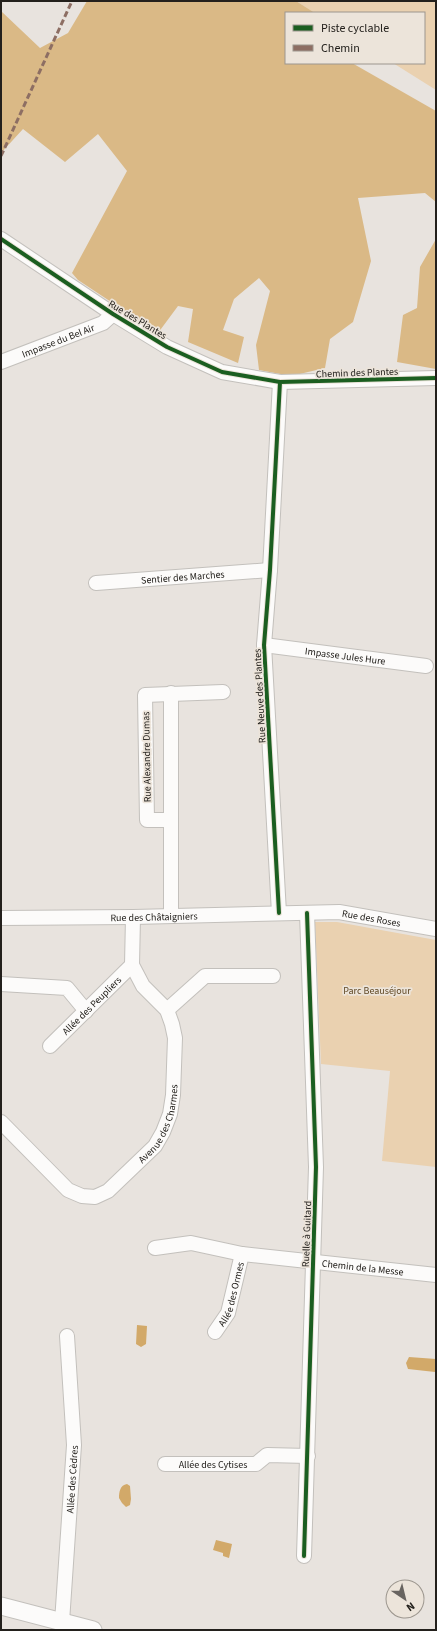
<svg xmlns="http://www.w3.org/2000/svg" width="437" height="1631" viewBox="0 0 437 1631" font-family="'Source Sans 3',sans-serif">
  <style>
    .green { fill: #ead1b0 }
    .forest { fill: #dab986 }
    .water { fill: #d2a969 }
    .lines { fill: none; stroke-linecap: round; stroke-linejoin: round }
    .minor-casing { stroke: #c3c0bc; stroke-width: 16 }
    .tertiary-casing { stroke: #c3c0bc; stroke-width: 19 }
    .minor { stroke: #fcfbfa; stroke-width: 14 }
    .tertiary { stroke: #fcfbfa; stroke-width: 17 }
    .quiet { stroke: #8d6e63; stroke-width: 3; stroke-dasharray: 6 3; stroke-linecap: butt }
    .cycleway-casing { stroke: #ece4da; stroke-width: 6 }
    .cycleway { stroke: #1b5e20; stroke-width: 4 }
    .labels { text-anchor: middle; stroke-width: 3.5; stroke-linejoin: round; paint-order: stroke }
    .street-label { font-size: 10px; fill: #23201c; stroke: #ece4da }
    .park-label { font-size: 10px; fill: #5f4723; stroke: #ece4da }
  </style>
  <rect width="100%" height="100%" fill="#e8e3de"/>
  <!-- green -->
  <path class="green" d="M 296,1 L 436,1 L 436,90 L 393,63 L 424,63 L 424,13 L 315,13 Z
    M 315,922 L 337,922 L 436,940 L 436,1167 L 382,1161 L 390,1071 L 321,1064 Z"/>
  <!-- forest -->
  <path class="forest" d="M 87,1 L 296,1 L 315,13 L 286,13 L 286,63 L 352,63 L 436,111 L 436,202 L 425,193 L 358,198 L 371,261 L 353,322 L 330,339 L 325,368 L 291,376 L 259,370 L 256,345 L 270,291 L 259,278 L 234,299 L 223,330 L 244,337 L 238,363 L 188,342 L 193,309 L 178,306 L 158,333 L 78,280 L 72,273 L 127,171 L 98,134 L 65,162 L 23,129 L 1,153 L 1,11 L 40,48 L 68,33 Z
    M 436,239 L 436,369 L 397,362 L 403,315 L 417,308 L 420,267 Z"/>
  <!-- water -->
  <path class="water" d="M 137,1325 L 147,1326 L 146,1344 L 141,1347 L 136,1344 Z
    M 409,1357 L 436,1359 L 435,1372 L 408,1369 L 406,1363 Z
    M 127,1484 L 130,1486 L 131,1499 L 130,1505 L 126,1507 L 122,1503 L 119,1498 C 119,1492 120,1485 127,1484 Z
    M 216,1540 L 232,1544 L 229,1558 L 223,1556 L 223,1553 L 213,1550 Z"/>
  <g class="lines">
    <!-- minor casing -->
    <g class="minor-casing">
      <g id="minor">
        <path d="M 1,239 L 113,314 L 167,347 L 222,372 L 280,382 L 436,378"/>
        <path id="s1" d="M 1,362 L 103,323 L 113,314"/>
        <path id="s2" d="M 96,583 L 270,570"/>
        <path id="s3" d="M 264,645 L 426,666"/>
        <path d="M 171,693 L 171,916"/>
        <path d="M 171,820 L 147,820 L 145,695 L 223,692"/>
        <path d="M 279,913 L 264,645 L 270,570 L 280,382"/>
        <path id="s4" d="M 1,918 L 133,917 L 339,912 L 436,929"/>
        <path d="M 1,984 L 67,988 L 86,1011"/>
        <path d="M 167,1010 L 205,976 L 273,976"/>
        <path id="s5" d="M 50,1046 L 132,965"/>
        <path id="s6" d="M 1,1122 L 68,1190 L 82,1196 L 95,1197 L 108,1191 L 155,1146 L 163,1132 L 170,1114 L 173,1095 L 175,1038 L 172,1024 L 167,1010 L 143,986 L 132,965 L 133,917"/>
        <path id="s7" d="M 155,1248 L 191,1243 L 242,1254 L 436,1275"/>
        <path id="s8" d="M 215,1332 L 228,1313 L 242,1254"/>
        <path id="s9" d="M 165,1464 L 256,1464 L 267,1455 L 308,1456"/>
        <path d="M 304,1556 L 316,1167 L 307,913"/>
        <path id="s10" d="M 62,1622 L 74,1445 L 67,1336"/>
      </g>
    </g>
    <!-- tertiary casing -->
    <g class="tertiary-casing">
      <path id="tertiary" d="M 1,1606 L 93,1630"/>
    </g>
    <!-- minor -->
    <use href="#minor" class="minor"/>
    <!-- tertiary -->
    <use href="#tertiary" class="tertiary"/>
    <!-- quiet -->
    <path class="quiet" d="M 1,156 L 72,1"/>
    <!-- cycleway casing -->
    <g class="cycleway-casing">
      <path id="cycleway" d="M 1,239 L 113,314 L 167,347 L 222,372 L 280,382 L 436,378
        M 279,913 L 264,645 L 270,570 L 280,382
        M 304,1556 L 316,1167 L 307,913"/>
    </g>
    <!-- cycleway -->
    <use href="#cycleway" class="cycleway"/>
  </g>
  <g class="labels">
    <!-- street labels -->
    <g class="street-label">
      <text transform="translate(138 319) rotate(31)" y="4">Rue des Plantes</text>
      <text dy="4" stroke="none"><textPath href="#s1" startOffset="61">Impasse du Bel Air</textPath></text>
      <text transform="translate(357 372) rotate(-2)" y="4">Chemin des Plantes</text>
      <text dy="4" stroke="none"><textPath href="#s2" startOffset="87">Sentier des Marches</textPath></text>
      <text dy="4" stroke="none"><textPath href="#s3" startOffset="82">Impasse Jules Hure</textPath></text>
      <text transform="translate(259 696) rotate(-93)" y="4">Rue Neuve des Plantes</text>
      <text transform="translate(146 757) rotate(-91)" y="4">Rue Alexandre Dumas</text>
      <text dy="4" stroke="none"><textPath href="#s4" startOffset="153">Rue des Châtaigniers</textPath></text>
      <text dy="4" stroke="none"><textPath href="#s4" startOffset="371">Rue des Roses</textPath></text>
      <text dy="4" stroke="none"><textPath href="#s5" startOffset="58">Allée des Peupliers</textPath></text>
      <text dy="4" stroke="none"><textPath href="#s6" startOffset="225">Avenue des Charmes</textPath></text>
      <text transform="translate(306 1234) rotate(-88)" y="4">Ruelle à Guitard</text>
      <text dy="4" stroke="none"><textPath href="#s7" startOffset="210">Chemin de la Messe</textPath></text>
      <text dy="4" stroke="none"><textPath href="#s8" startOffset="42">Allée des Ormes</textPath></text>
      <text dy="4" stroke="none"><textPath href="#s9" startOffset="48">Allée des Cytises</textPath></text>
      <text dy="4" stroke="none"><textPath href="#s10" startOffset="143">Allée des Cèdres</textPath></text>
    </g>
    <!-- park labels -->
    <g class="park-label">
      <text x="377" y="994">Parc Beauséjour</text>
    </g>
  </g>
  <!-- border -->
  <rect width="437" height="1631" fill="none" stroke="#23201c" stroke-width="4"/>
  <!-- legend -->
  <rect x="285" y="12" width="140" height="52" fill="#ece4da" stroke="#9c968e"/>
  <rect x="293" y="25" width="20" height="6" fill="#1b5e20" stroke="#9c968e"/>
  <text x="321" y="32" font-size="12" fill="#23201c">Piste cyclable</text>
  <rect x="293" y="45" width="20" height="6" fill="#8d6e63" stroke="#9c968e"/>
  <text x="321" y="52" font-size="12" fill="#23201c">Chemin</text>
  <!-- north arrow -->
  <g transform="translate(405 1599) rotate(145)"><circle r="19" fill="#ece4da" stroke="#9c968e"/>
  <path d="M0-3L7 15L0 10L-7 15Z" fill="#686460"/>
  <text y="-6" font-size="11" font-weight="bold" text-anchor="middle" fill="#23201c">N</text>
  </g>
</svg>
